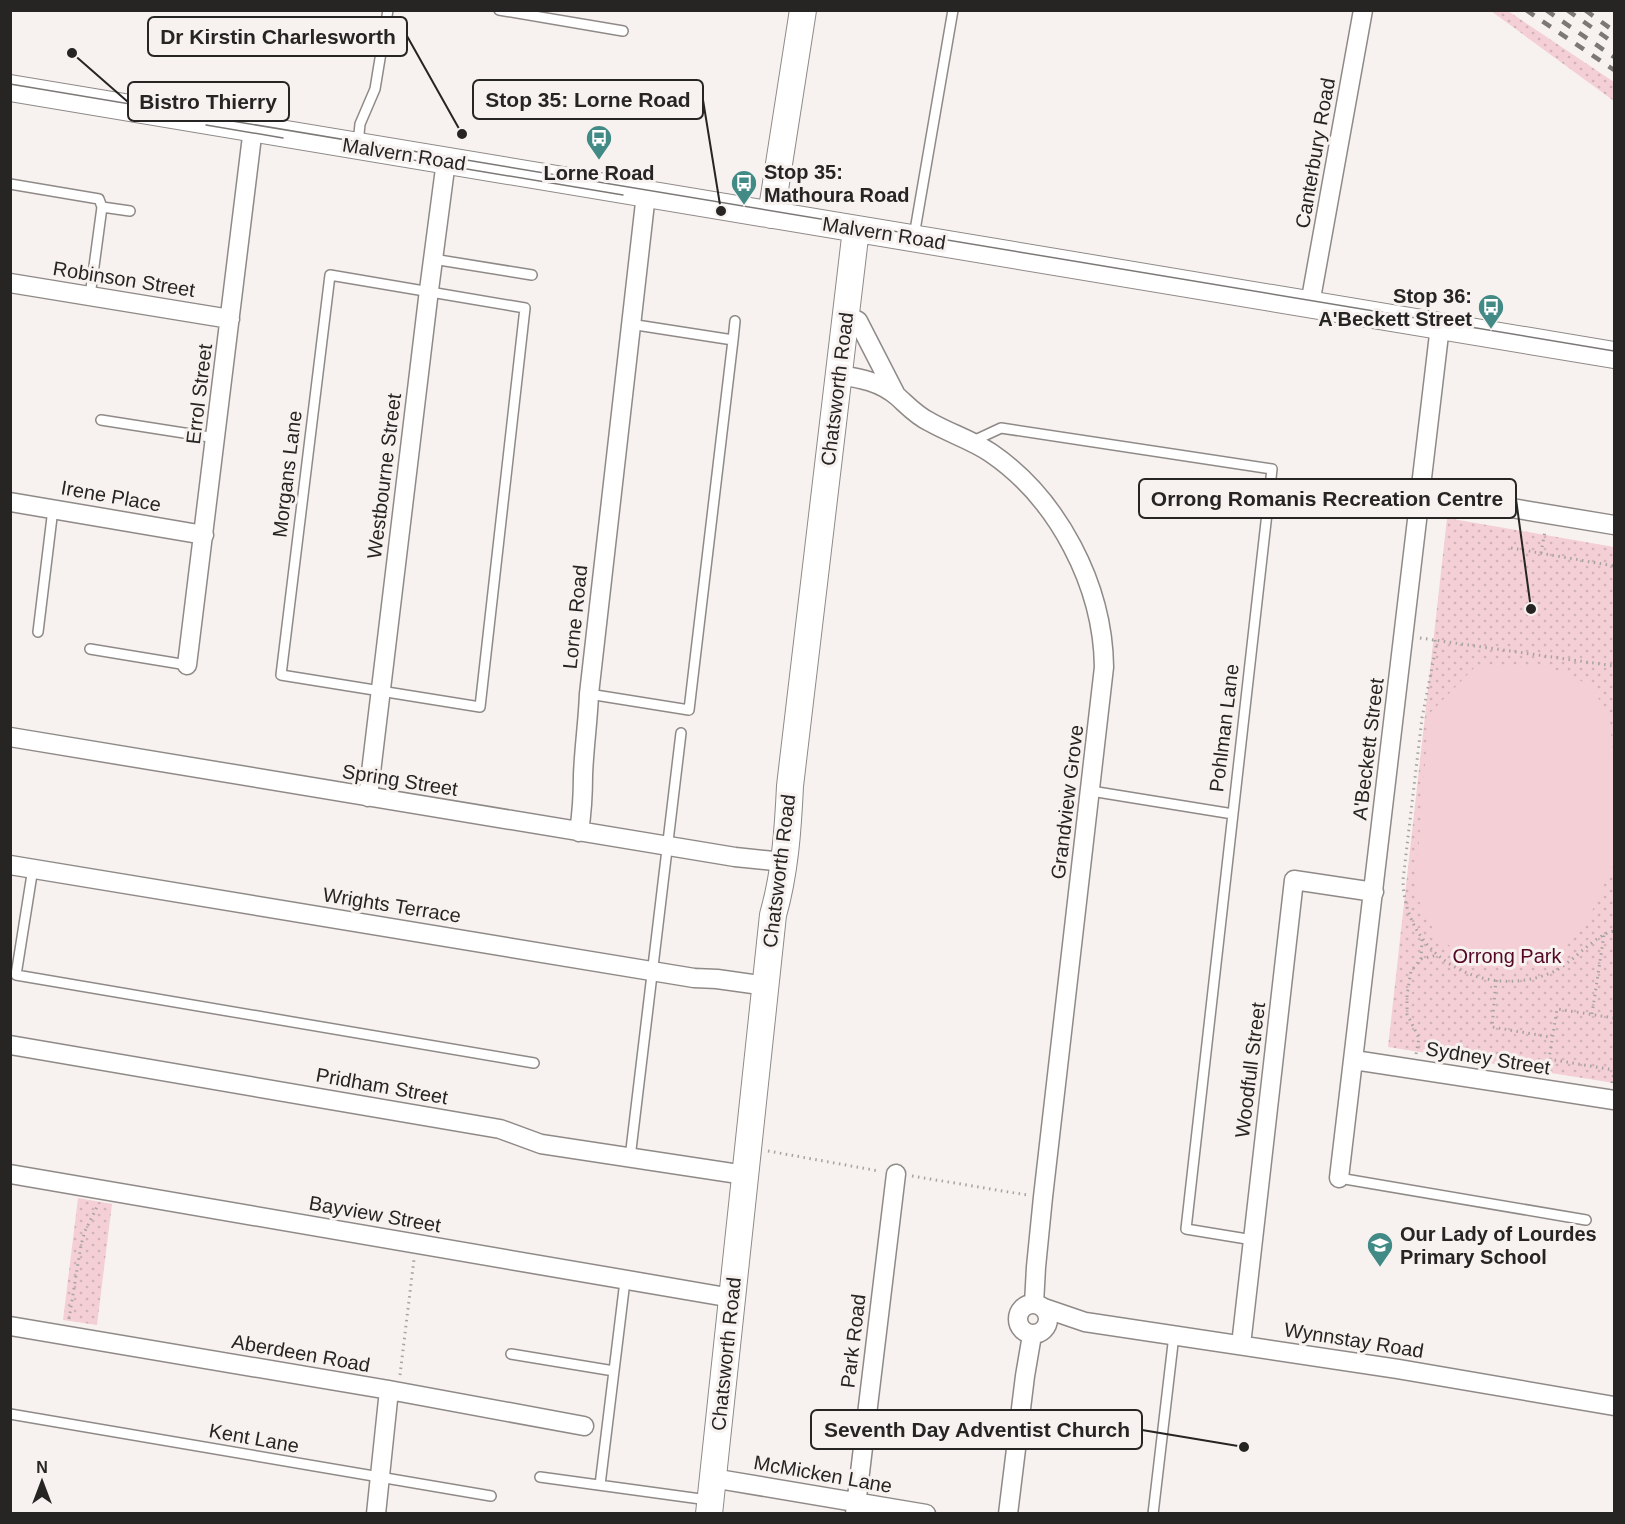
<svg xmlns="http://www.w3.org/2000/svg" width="1625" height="1524" viewBox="0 0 1625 1524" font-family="Arial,sans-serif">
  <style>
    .grass { fill: url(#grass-dots) }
    .pitch { fill: #f4d0d6 }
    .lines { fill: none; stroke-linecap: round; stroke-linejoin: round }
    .lane-casing { stroke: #8f8a87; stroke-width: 12 }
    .street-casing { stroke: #8f8a87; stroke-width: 21 }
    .secondary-casing { stroke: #8f8a87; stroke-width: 28 }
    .path { stroke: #a6a3a0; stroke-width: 3; stroke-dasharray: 1.5 4.5; stroke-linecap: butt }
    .lane { stroke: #fff; stroke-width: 9 }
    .street { stroke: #fff; stroke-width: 18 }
    .secondary { stroke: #fff; stroke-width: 26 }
    .tram { stroke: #7b7876; stroke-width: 1.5 }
    .rail { stroke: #7b7876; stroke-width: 4.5; stroke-dasharray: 10 10; stroke-linecap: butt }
    .labels { text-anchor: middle; stroke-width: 6; stroke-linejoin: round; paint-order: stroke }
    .street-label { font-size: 20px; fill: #262523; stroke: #f7f2ef }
    .poi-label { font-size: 20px; font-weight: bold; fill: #262523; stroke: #f7f2ef; text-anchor: start }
    .park-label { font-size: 20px; fill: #530724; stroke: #f7f2ef }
    .leader { fill: none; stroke: #262523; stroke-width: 2 }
    .callout-dot { fill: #262523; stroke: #f7f2ef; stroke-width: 2 }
    .callout { fill: #f7f2ef; stroke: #262523; stroke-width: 2 }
    .callout-label { font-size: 21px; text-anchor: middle; font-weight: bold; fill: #262523 }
  </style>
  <defs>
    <pattern id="grass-dots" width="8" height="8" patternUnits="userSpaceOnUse" patternTransform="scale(1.5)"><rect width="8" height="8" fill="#f4d0d6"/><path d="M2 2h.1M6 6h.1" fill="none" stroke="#d1b2b7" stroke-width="1.8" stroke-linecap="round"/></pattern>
  </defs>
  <rect width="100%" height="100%" fill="#f7f2ef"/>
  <!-- grass -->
  <path class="grass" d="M 1491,11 L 1508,11 L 1614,82 L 1614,101 Z
    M 1447,518 L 1614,547 L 1614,1083 L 1388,1047 Z
    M 78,1198 L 112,1204 L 97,1325 L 63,1320 Z"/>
  <!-- pitch -->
  <path class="pitch" d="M 1476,666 L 1549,667 L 1590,685 L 1610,717 L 1614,779 L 1614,863 L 1586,924 L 1552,954 L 1504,968 L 1439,941 L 1415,893 L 1429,714 Z"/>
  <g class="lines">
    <!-- lane casing -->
    <g class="lane-casing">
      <path id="lane" d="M 499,10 L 623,31
        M 358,144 L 360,124 L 375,89 L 388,10
        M 10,184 L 99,199 L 102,207 L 130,211
        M 914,236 L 953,10
        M 433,259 L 532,275
        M 330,275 L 525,308 L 480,707 L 281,675 Z
        M 90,296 L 102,207
        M 733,340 L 735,321
        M 101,420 L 216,438
        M 971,442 L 1001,428 L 1272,469 L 1186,1229 L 1253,1240
        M 38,632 L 53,509
        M 90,649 L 187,665
        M 589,694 L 689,710 L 733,340 L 630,324
        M 1091,791 L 1233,814
        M 33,868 L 16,975 L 534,1063
        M 630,1158 L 681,733
        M 1339,1178 L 1586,1220
        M 511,1354 L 614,1371
        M 10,1414 L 491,1496
        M 540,1477 L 708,1500
        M 600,1485 L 625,1281
        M 1153,1514 L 1174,1335"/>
    </g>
    <!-- street casing -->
    <g class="street-casing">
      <path id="street" d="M 10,283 L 230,319
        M 1310,304 L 1363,10
        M 846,315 L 858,321 L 896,395
        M 839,375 C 860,378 881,382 898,397 C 908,406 917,416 930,422 C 949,433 972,440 991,453 C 1058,499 1103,585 1104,667 L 1043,1197 L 1036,1267 L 1034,1304
        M 1421,493 L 1614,525
        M 10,502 L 204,535
        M 187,665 L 253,128
        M 10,737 L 735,857 L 784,862
        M 368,797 L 429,290 L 446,161
        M 579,832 C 582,812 583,794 583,775 C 584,748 588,721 589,694 L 646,194
        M 10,865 L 694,978 L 717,979 L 766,986
        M 10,1045 L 500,1129 L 541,1144 L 745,1175
        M 1354,1060 L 1614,1100
        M 10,1174 L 732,1298
        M 1339,1178 L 1440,326
        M1018 1319a15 15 0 1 1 30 0a15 15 0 1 1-30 0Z
        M 1044,1308 L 1085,1322 L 1398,1369 L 1614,1406
        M 10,1326 L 389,1390 L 584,1426
        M 1241,1345 L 1294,880 L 1374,892
        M 712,1478 L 926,1514
        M 376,1514 L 389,1390
        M 855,1514 L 896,1174
        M 1008,1514 L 1025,1376 L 1032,1335"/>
    </g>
    <!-- secondary casing -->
    <g class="secondary-casing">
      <path id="secondary" d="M 10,88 L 1614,355
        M 771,215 L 803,10
        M 709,1514 L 773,915 C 785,873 788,829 790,786 L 856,229"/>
    </g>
    <!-- path -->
    <path class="path" d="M 1511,548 L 1614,566
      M 1541,553 L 1545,531
      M 1420,638 L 1614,666
      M 1435,640 L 1436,647 L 1422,718 L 1403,880 C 1404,956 1484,1002 1553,972 C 1573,963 1595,934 1614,931
      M 1421,959 L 1438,955
      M 1496,980 L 1492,1027 L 1551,1037
      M 1592,1014 L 1604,935
      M 1614,1018 L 1557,1009 L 1549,1059 L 1614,1070
      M 1416,1054 L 1419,1038 L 1407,1014 L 1407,995 L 1411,971 L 1421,959 L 1422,939
      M 1612,1083 L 1614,1072
      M 768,1151 L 879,1171
      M 912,1176 L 1027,1195
      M 69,1319 L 81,1245 L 85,1231 L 97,1207
      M 400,1375 L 414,1259"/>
    <!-- lane -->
    <use href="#lane" class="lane"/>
    <!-- street -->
    <use href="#street" class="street"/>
    <!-- secondary -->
    <use href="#secondary" class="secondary"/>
    <!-- tram -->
    <path class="tram" d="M 10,84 L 1614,351
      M 206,125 L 283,138
      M 401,158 L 623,195"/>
    <!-- rail -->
    <path class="rail" d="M 1526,10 L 1614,70
      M 1546,10 L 1614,57
      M 1567,10 L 1614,43
      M 1585,10 L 1614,31"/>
  </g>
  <!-- icons -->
  <defs>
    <g id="bus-pin" transform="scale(1.35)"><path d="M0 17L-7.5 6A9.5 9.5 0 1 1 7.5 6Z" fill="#428a85" stroke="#f7f2ef"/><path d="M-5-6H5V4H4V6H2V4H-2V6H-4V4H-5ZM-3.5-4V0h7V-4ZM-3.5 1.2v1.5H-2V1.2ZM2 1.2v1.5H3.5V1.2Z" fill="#fff"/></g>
    <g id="school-pin" transform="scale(1.35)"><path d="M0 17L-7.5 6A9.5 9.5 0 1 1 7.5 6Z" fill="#428a85" stroke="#f7f2ef"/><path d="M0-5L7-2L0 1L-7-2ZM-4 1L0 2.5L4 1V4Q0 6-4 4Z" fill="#fff"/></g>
  </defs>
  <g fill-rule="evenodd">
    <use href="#bus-pin" x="599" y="138"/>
    <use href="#bus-pin" x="744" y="183"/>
    <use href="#bus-pin" x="1491" y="307"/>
    <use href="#school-pin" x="1380" y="1245"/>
  </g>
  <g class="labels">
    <!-- street labels -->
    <g class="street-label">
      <text transform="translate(1315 153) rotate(-80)" y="7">Canterbury Road</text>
      <text transform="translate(404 154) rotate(9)" y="7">Malvern Road</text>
      <text transform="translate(884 233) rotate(9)" y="7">Malvern Road</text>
      <text transform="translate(124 279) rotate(9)" y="7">Robinson Street</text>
      <text transform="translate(837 389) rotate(-83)" y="7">Chatsworth Road</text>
      <text transform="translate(199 394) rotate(-83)" y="7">Errol Street</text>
      <text transform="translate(287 474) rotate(-83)" y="7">Morgans Lane</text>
      <text transform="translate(384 476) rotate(-83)" y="7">Westbourne Street</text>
      <text transform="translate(111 496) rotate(10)" y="7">Irene Place</text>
      <text transform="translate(575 617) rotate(-84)" y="7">Lorne Road</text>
      <text transform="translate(1224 728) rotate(-83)" y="7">Pohlman Lane</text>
      <text transform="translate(1368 749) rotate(-83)" y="7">A'Beckett Street</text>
      <text transform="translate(400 780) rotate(9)" y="7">Spring Street</text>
      <text transform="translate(1067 802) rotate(-83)" y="7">Grandview Grove</text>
      <text transform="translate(779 871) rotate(-83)" y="7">Chatsworth Road</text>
      <text transform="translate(392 905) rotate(9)" y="7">Wrights Terrace</text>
      <text transform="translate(1488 1058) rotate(9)" y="7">Sydney Street</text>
      <text transform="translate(1250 1070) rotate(-83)" y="7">Woodfull Street</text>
      <text transform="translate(382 1086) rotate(10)" y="7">Pridham Street</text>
      <text transform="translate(375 1214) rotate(10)" y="7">Bayview Street</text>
      <text transform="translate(1354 1340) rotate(9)" y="7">Wynnstay Road</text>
      <text transform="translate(853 1341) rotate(-83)" y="7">Park Road</text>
      <text transform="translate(301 1353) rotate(10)" y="7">Aberdeen Road</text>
      <text transform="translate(726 1354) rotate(-84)" y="7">Chatsworth Road</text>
      <text transform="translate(254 1438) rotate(10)" y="7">Kent Lane</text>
      <text transform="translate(823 1474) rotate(10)" y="7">McMicken Lane</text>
    </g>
    <!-- poi labels -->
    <g class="poi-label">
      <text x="764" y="179">Stop 35:<tspan x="764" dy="23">Mathoura Road</tspan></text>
      <text x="599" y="180" text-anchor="middle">Lorne Road</text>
      <text x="1472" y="303" text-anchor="end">Stop 36:<tspan x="1472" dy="23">A'Beckett Street</tspan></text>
      <text x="1400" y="1241">Our Lady of Lourdes<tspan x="1400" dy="23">Primary School</tspan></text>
    </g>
    <!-- park labels -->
    <g class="park-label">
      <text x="1507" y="963">Orrong Park</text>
    </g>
  </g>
  <!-- callouts -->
  <path class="leader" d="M462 134L407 36M721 211L703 100M72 53L128 102M1531 609L1516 499M1244 1447L1142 1430"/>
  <g class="callout-dot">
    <circle cx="462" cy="134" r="6"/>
    <circle cx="721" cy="211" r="6"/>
    <circle cx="72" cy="53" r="6"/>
    <circle cx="1531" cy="609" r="6"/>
    <circle cx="1244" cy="1447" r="6"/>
  </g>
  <g class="callout">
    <rect x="148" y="17" width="259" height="39" rx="6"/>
    <rect x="473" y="80" width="230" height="39" rx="6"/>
    <rect x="128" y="82" width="161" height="39" rx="6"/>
    <rect x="1139" y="479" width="377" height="39" rx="6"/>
    <rect x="811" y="1410" width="331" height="39" rx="6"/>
  </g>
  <g class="callout-label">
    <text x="278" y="44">Dr Kirstin Charlesworth</text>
    <text x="588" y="107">Stop 35: Lorne Road</text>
    <text x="208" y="109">Bistro Thierry</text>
    <text x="1327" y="506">Orrong Romanis Recreation Centre</text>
    <text x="977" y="1437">Seventh Day Adventist Church</text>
  </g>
  <!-- border -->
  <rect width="1625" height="1524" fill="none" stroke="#262523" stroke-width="24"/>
  <!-- north arrow -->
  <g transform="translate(42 1482)" stroke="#f7f2ef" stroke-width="4.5" paint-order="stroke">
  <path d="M0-4.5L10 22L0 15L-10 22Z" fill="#262523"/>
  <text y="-9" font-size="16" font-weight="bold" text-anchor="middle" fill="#262523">N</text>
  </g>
</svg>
